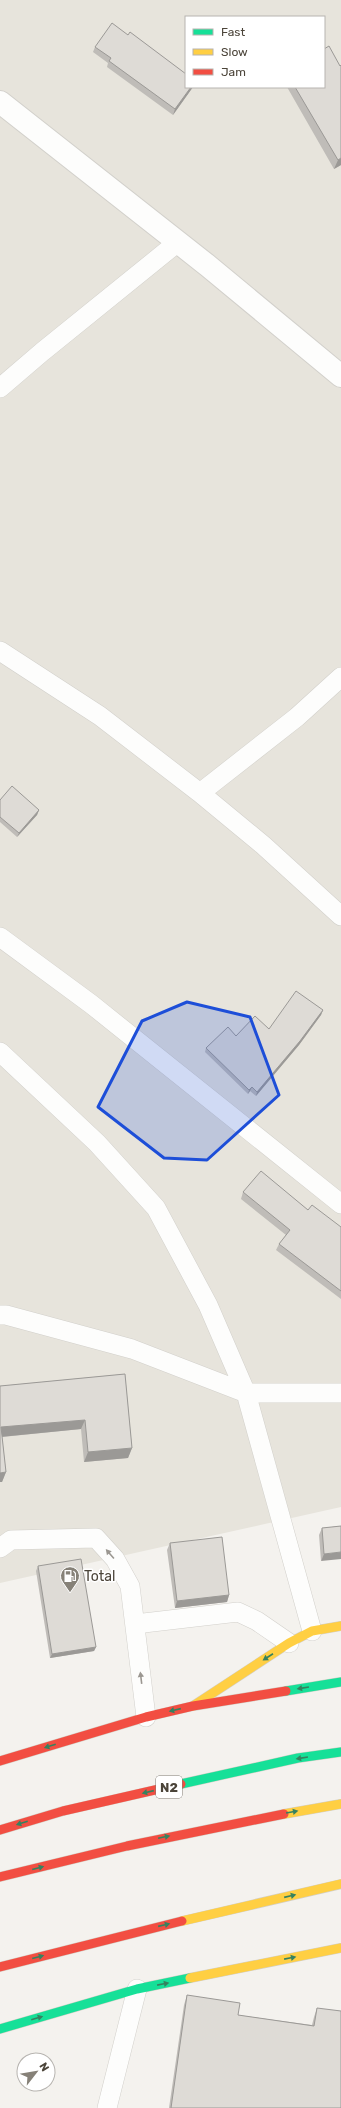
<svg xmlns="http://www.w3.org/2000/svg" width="341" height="2108" viewBox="0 0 341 2108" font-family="Rubik,sans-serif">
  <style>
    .residential { fill: #e7e4dc; fill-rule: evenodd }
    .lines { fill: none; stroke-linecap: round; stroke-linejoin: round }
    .lane-casing { stroke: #d2d0cb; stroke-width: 20 }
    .street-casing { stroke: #d2d0cb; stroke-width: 24 }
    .fast-casing { stroke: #d3cfc5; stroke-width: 10 }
    .slow-casing { stroke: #d3cfc5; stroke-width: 10 }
    .jam-casing { stroke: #d3cfc5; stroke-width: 10 }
    .lane { stroke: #fdfdfc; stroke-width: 19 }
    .street { stroke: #fdfdfc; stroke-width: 22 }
    .fast { stroke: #16e098; stroke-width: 9 }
    .slow { stroke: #ffcf43; stroke-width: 9 }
    .jam { stroke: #f24e42; stroke-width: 9 }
    .wall { fill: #bfbcb8 }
    .shaded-wall { fill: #9b9996 }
    .building { fill: #dedbd6; stroke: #9b9996 }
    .oneway { fill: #9b9791 }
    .oneway2 { fill: #36825f }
    .marked { fill: #1d4ed8; fill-opacity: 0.2; stroke: #1d4ed8; stroke-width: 3; stroke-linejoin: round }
    .labels { text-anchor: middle; stroke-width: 3; stroke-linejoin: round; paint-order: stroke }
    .shield { fill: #fff; stroke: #817c74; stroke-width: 1 }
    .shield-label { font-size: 13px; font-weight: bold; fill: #4b4439 }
    .poi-label { font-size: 14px; fill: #4b4439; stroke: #fff; text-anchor: start }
  </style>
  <rect width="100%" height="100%" fill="#f4f2ee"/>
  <!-- residential -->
  <path class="residential" d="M 0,0 L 341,0 L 341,1507 L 0,1583 ZM 186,17 L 324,17 L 324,87 L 186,87 Z"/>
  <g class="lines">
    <!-- lane casing -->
    <g class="lane-casing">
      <path id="lane" d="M 0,388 L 42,352 L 178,242
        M 0,651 L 100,716 L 200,793 L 263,845 L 341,916
        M 200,793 L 297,717 L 341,677
        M 0,937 L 91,1004 L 341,1204
        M 0,1052 L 97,1143 L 156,1208 L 208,1305 L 246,1393 L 312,1631
        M 0,1315 L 6,1315 L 132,1349 L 246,1393 L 341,1393
        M 0,1548 L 11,1540 L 96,1538 L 115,1559 L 130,1586 L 146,1717
        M 135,1624 L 238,1612 L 257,1621 L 289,1643
        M 107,2108 L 137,1989"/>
    </g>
    <!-- street casing -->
    <g class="street-casing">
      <path id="street" d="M 0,102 L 207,265 L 341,376"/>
    </g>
    <!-- fast casing -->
    <g class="fast-casing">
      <path id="fast" d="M 286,1691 L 341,1682
        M 181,1784 L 298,1758 L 341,1752
        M 0,2029 L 137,1989 L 190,1978"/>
    </g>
    <!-- slow casing -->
    <g class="slow-casing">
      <path id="slow" d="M 193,1706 L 289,1643 L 312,1631 L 341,1626
        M 284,1814 L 341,1804
        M 182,1921 L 341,1884
        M 190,1978 L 341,1948"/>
    </g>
    <!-- jam casing -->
    <g class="jam-casing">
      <path id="jam" d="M 0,1761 L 146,1717 L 193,1706 L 286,1691
        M 0,1830 L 63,1811 L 181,1784
        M 0,1877 L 127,1846 L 284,1814
        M 0,1967 L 182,1921"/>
    </g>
    <!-- lane -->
    <use href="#lane" class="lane"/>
    <!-- street -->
    <use href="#street" class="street"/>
    <!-- fast -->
    <use href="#fast" class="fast"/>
    <!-- slow -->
    <use href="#slow" class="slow"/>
    <!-- jam -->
    <use href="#jam" class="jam"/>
  </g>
  <!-- wall -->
  <path class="wall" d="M 95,47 L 186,87 L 193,87 L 173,115 L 107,67 L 108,63 L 93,52 Z
    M 287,87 L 324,87 L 341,165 L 334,169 Z
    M 0,800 L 39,810 L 37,815 L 17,837 L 0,822 Z
    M 323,1010 L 321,1015 L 299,1045 L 256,1096 L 250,1091 L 248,1094 L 205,1052 L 206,1048 L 236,1036 L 269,1029 Z
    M 243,1192 L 308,1210 L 341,1227 L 341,1299 L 276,1250 L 279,1244 L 286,1235 L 241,1199 Z
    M 125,1374 L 132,1448 L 128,1458 L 84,1462 L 81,1429 L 2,1437 L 6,1472 L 2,1482 L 0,1386 Z
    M 341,1526 L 321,1561 L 319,1535 L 322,1528 Z
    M 170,1543 L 229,1595 L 227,1602 L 175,1608 L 167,1550 Z
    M 38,1566 L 96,1647 L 94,1651 L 50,1658 L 36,1571 Z
    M 187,1995 L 238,2015 L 312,2025 L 314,2017 L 317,2008 L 341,2108 L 169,2108 L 184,2005 Z"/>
  <!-- shaded-wall -->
  <path class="shaded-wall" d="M 191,87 L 193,87 L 173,115 L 175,109 Z
    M 341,158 L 341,165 L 334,169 L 338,160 Z
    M 39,810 L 37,815 L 17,837 L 19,833 Z
    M 323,1010 L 321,1015 L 299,1045 L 256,1096 L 257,1092 Z
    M 252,1087 L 250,1091 L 248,1094 L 249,1090 Z
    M 85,1420 L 81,1429 L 0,1437 L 1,1427 Z
    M 132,1448 L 128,1458 L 84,1462 L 88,1452 Z
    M 6,1472 L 2,1482 L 0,1482 L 0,1473 Z
    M 341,1552 L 341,1559 L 321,1561 L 324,1554 Z
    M 229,1595 L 227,1602 L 175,1608 L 177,1601 Z
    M 96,1647 L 94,1651 L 50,1658 L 52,1654 Z"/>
  <!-- building -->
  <path class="building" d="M 112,23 L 128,35 L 130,32 L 186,74 L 186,87 L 191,87 L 175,109 L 109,61 L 111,58 L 95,47 Z
    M 329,46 L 340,66 L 341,65 L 341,158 L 338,160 L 295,87 L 324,87 L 324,49 Z
    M 12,786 L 39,810 L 19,833 L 0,817 L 0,800 Z
    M 296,991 L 323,1010 L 300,1041 L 257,1092 L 252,1087 L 249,1090 L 206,1048 L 228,1027 L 236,1036 L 255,1016 L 269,1029 Z
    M 261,1171 L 308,1210 L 312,1205 L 341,1227 L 341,1291 L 279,1244 L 290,1230 L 243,1192 Z
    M 125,1374 L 132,1448 L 88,1452 L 85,1420 L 1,1427 L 6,1472 L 0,1473 L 0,1386 Z
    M 341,1526 L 341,1552 L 324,1554 L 322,1528 Z
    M 222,1537 L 229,1595 L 177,1601 L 170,1543 Z
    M 81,1559 L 96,1647 L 52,1654 L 38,1566 Z
    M 187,1995 L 240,2003 L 238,2015 L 314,2026 L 317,2008 L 341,2011 L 341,2108 L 171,2108 Z"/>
  <!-- one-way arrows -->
  <defs><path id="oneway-solid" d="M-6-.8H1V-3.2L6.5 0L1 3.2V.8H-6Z"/></defs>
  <g class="oneway">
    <use href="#oneway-solid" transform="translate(110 1554) rotate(-131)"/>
    <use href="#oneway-solid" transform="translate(141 1678) rotate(-97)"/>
  </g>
  <g class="oneway2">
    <use href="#oneway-solid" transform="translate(268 1657) rotate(147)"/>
    <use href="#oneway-solid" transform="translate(303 1688) rotate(171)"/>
    <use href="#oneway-solid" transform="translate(175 1710) rotate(167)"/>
    <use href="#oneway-solid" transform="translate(50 1746) rotate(163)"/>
    <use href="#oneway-solid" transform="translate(302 1758) rotate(171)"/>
    <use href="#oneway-solid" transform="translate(148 1792) rotate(167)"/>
    <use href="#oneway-solid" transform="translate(292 1812) rotate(-10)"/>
    <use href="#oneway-solid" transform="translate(22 1823) rotate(163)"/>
    <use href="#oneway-solid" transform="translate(164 1837) rotate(-12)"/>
    <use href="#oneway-solid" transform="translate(38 1868) rotate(-15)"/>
    <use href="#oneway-solid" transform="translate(290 1896) rotate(-13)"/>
    <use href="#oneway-solid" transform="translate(164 1925) rotate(-13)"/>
    <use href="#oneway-solid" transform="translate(38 1957) rotate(-15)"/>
    <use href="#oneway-solid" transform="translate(290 1958) rotate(-11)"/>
    <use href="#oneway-solid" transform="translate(163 1984) rotate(-11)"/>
    <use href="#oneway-solid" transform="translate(37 2018) rotate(-16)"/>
  </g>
  <!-- marked area -->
  <path class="marked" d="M 187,1002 L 250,1017 L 279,1095 L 207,1160 L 164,1158 L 98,1107 L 142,1021 Z"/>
  <!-- icons -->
  <defs>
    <g id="fuel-pin" transform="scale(1)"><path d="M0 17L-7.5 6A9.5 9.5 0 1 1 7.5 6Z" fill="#868178" stroke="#fff"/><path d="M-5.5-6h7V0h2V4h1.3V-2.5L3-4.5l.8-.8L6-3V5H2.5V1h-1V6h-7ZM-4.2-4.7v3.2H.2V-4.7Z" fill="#fff"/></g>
  </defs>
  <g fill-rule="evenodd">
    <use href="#fuel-pin" x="70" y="1576"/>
  </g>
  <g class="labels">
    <!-- shield labels -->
    <rect class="shield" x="156" y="1776" width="26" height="22" rx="3"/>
    <g class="shield-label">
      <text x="169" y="1792">N2</text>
    </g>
    <!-- poi labels -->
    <g class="poi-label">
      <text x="84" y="1581">Total</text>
    </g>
  </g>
  <!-- legend -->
  <rect x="185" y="16" width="140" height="72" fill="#ffffff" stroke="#b7b4b0"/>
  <rect x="193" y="29" width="20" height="6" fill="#16e098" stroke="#b7b4b0"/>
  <text x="221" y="36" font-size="12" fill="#4b4439">Fast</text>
  <rect x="193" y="49" width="20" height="6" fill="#ffcf43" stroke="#b7b4b0"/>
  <text x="221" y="56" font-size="12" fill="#4b4439">Slow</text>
  <rect x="193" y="69" width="20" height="6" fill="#f24e42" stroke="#b7b4b0"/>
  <text x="221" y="76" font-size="12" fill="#4b4439">Jam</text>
  <!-- north arrow -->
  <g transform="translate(36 2072) rotate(59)"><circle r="19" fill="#ffffff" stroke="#b7b4b0"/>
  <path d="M0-3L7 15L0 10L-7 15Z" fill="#868178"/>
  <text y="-6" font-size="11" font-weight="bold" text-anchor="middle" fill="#4b4439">N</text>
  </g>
</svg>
